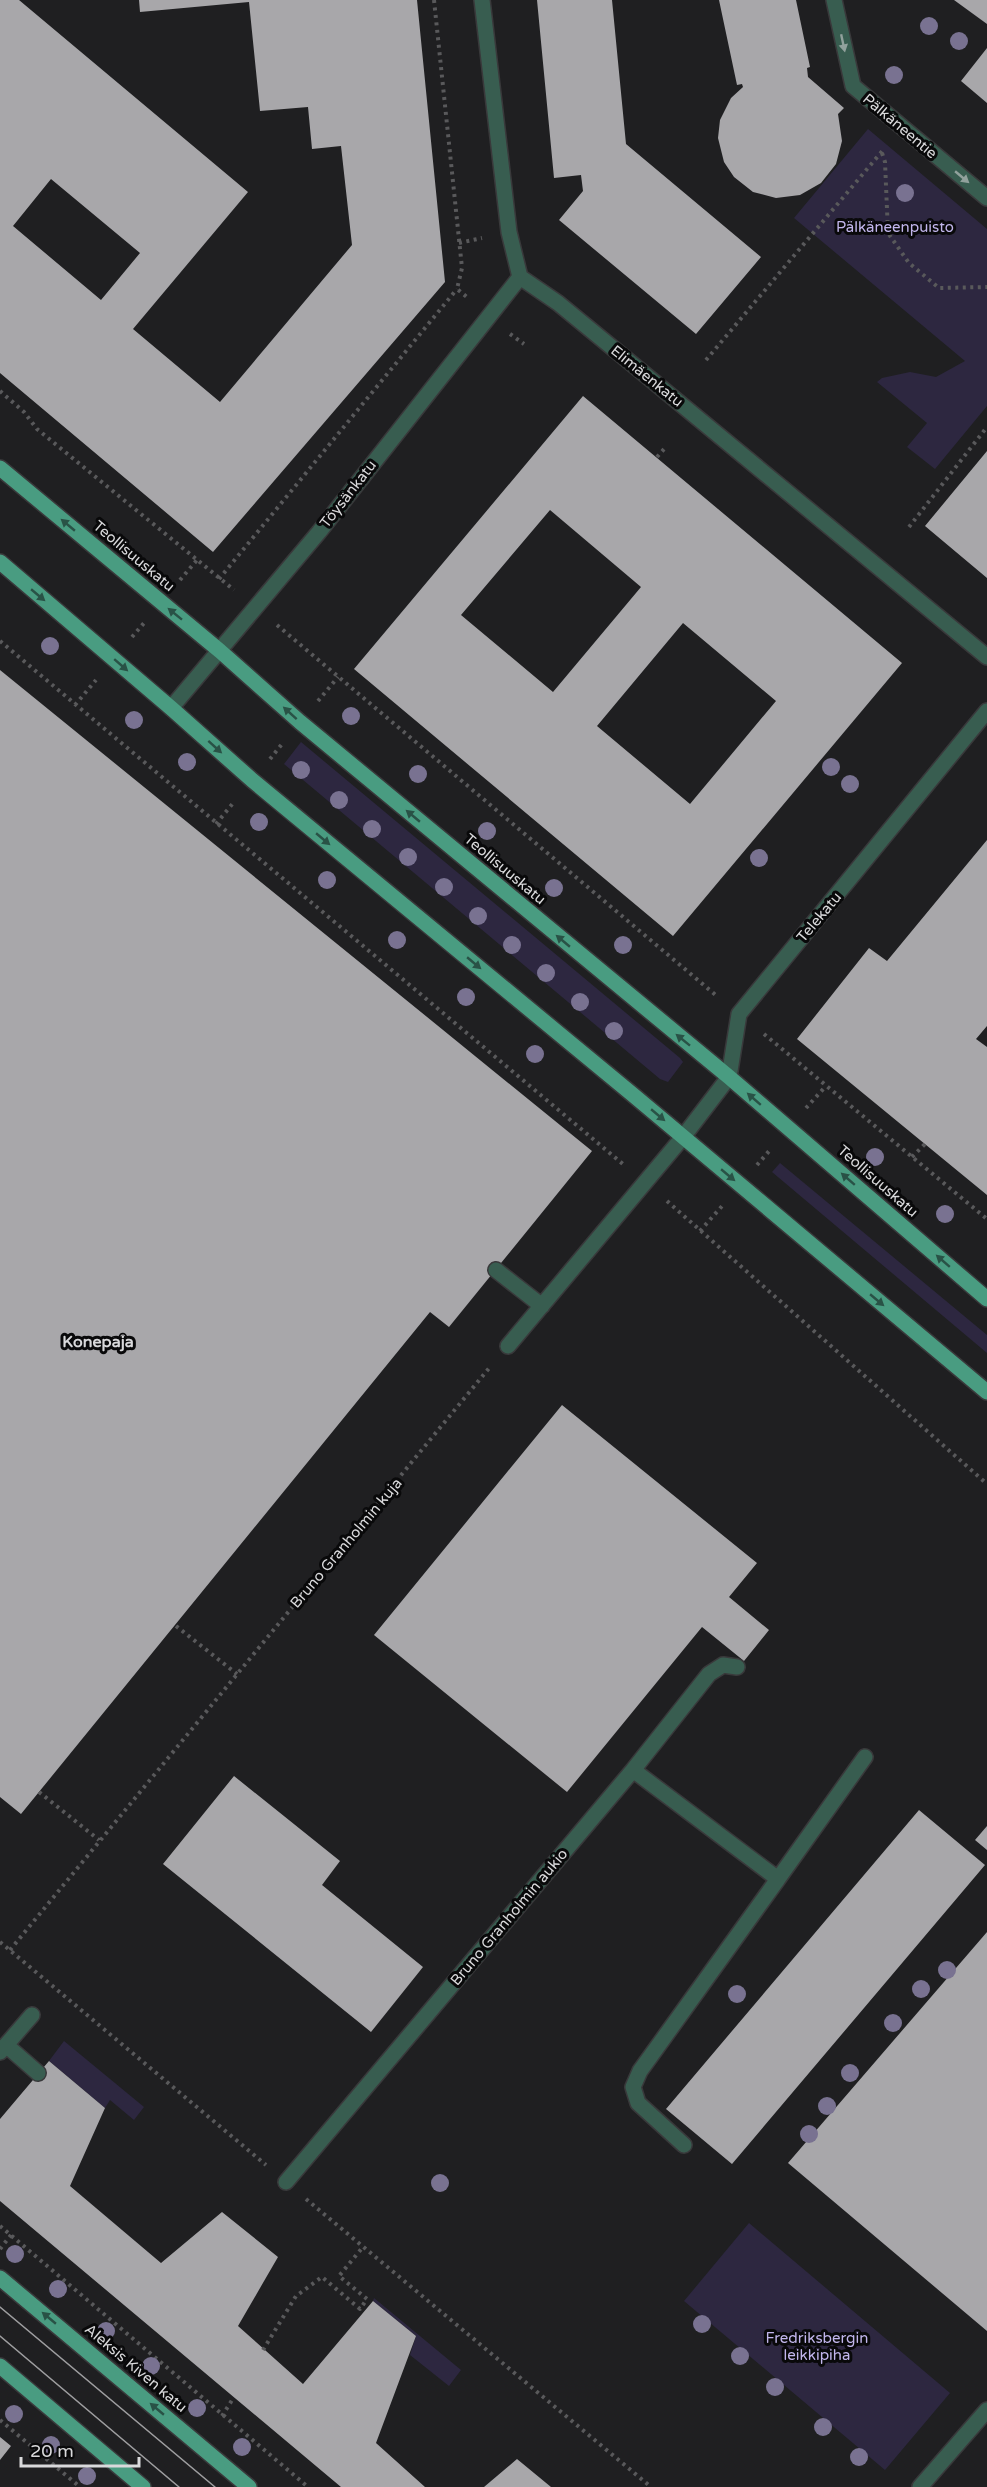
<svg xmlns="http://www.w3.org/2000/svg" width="987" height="2487" viewBox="0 0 987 2487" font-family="'Varela Round',sans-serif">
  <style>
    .green { fill: #2d2740 }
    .building { fill: #a8a7aa; fill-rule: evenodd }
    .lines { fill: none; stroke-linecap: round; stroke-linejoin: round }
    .minor-casing { stroke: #39393b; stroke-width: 18 }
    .major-casing { stroke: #39393b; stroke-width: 18 }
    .path { stroke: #59595b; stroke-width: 4; stroke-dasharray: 3 4.5; stroke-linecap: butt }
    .minor { stroke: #385d50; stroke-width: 15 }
    .major { stroke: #499c81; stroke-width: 15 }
    .tram { stroke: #9e9ea0; stroke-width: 1.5 }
    .tree { fill: #797291 }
    .oneway { fill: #91a19c }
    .oneway2 { fill: #295246 }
    .labels { text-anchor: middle; stroke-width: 6; stroke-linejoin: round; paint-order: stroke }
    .street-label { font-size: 15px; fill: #d9d9db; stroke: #09090a }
    .park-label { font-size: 15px; fill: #c2b6ec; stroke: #09090a }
    .neighbourhood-label { font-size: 16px; font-weight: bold; fill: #d9d9db; stroke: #09090a }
  </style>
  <rect width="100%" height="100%" fill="#1f1f21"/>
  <!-- green -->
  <path class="green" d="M 868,129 L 987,229 L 987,406 L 935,469 L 907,447 L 927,423 L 877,382 L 882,378 L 910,372 L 936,377 L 965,361 L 794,218 Z
    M 301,742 L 680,1058 L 683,1062 L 668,1082 L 660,1079 L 284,764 Z
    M 780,1163 L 987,1335 L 987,1353 L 772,1172 Z
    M 64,2041 L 144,2107 L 134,2120 L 110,2100 L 105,2108 L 49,2061 Z
    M 749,2223 L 950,2393 L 885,2470 L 684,2301 Z
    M 374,2298 L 461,2370 L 449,2386 L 410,2355 L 416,2336 L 373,2301 Z"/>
  <!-- building -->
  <path class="building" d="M 0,0 L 19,0 L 248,192 L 133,329 L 220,402 L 352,245 L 341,146 L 312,149 L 308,107 L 260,111 L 249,2 L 140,12 L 139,0 L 417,0 L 445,282 L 213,552 L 0,373 ZM 51,179 L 140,253 L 101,300 L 13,226 Z
    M 537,0 L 612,0 L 626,144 L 761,257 L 696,334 L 559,220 L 583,191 L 581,175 L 554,178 Z
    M 719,0 L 796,0 L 810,67 L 807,68 L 808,77 L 844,108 L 838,114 L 842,141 L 836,164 L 821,183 L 800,195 L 776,198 L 753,192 L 734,177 L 724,162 L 718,138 L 720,120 L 731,98 L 743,87 L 742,84 L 737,85 Z
    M 954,0 L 987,0 L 987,24 Z
    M 987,48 L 987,103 L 961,81 Z
    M 583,396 L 902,663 L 673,936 L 354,669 ZM 550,510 L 641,587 L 553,692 L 461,615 ZM 683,623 L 776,701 L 690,804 L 597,726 Z
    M 987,451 L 987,578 L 925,526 Z
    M 0,670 L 592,1151 L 449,1327 L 430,1312 L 21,1814 L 0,1797 Z
    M 987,840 L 987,1026 L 976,1039 L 987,1047 L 987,1195 L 797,1039 L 869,948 L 887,961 Z
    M 562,1405 L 757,1563 L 729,1597 L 769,1630 L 744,1661 L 702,1627 L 567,1792 L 374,1635 Z
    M 234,1776 L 340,1861 L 322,1885 L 423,1967 L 371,2032 L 163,1864 Z
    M 919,1810 L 985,1865 L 732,2164 L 666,2109 Z
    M 987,1826 L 987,1850 L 975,1840 Z
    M 987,1932 L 987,2331 L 788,2163 Z
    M 49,2061 L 105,2108 L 70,2186 L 161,2263 L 222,2212 L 278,2257 L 238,2326 L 303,2384 L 373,2301 L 416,2336 L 376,2443 L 425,2487 L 341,2487 L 0,2201 L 0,2119 Z
    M 0,2437 L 11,2446 L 0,2460 Z
    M 517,2459 L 551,2487 L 484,2487 Z"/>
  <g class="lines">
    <!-- minor casing -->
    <g class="minor-casing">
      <path id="minor" d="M 482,0 L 509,232 L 520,277 L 558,303 L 642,372 L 987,657
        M 834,0 L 853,86 L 987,198
        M 171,708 L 319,532 L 520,277
        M 496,1270 L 542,1306
        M 508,1346 L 683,1137 L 729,1077 L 739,1014 L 987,711
        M 633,1770 L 778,1879 L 865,1757
        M 6,2045 L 38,2073
        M 0,2052 L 32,2015
        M 684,2145 L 638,2103 L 633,2087 L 640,2071 L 778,1879
        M 286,2182 L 633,1770 L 709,1674 L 723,1665 L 737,1667
        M 920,2487 L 987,2410"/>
    </g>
    <!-- major casing -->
    <g class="major-casing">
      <path id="major" d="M 0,468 L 220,651 L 300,722 L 729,1077 L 987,1299
        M 0,562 L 171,708 L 252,780 L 632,1094 L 987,1392
        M 0,2278 L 249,2487
        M 0,2366 L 143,2487"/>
    </g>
    <!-- path -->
    <path class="path" d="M 434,0 L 462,268 L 457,289 L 468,298
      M 882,153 L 885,162 L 888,233 L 909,263 L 939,288 L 987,287
      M 459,243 L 482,238
      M 510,334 L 524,344
      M 706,360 L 884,149
      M 0,391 L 24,412 L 37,429 L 234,590
      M 657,457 L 665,448
      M 909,527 L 987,427
      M 219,579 L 457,289
      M 180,580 L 197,560
      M 277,625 L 718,997
      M 132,637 L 144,623
      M 0,641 L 624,1165
      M 318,701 L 338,677
      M 75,705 L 96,680
      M 270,759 L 282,744
      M 216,824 L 234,802
      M 764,1034 L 987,1219
      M 806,1108 L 826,1086
      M 912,1157 L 925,1144
      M 757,1165 L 770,1150
      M 667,1201 L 987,1484
      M 700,1231 L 723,1205
      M 176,1626 L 237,1674
      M 39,1792 L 99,1840
      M 0,1942 L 266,2165
      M 10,1950 L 490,1367
      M 306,2199 L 651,2487
      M 0,2226 L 308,2487
      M 0,2249 L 11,2235
      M 263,2350 L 296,2296 L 322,2277 L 360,2309 L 367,2299 L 339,2276 L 363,2247
      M 222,2416 L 234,2397
      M 0,2420 L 80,2487"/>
    <!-- minor -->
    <use href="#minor" class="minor"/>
    <!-- major -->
    <use href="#major" class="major"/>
    <!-- tram -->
    <path class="tram" d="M 0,2307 L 215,2487
      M 0,2336 L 179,2487"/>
  </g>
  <!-- trees -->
  <g class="tree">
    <circle cx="929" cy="26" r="9"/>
    <circle cx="959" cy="41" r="9"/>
    <circle cx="894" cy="75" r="9"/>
    <circle cx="905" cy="193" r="9"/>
    <circle cx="50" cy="646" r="9"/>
    <circle cx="351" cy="716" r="9"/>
    <circle cx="134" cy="720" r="9"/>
    <circle cx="187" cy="762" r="9"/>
    <circle cx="831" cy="767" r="9"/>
    <circle cx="301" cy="770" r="9"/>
    <circle cx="418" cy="774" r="9"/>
    <circle cx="850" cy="784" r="9"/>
    <circle cx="339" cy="800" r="9"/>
    <circle cx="259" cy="822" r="9"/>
    <circle cx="372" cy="829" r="9"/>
    <circle cx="487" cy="831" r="9"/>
    <circle cx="408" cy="857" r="9"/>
    <circle cx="759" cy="858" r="9"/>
    <circle cx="327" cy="880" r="9"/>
    <circle cx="444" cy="887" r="9"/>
    <circle cx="554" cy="888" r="9"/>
    <circle cx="478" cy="916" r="9"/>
    <circle cx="397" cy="940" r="9"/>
    <circle cx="512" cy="945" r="9"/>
    <circle cx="623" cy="945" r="9"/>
    <circle cx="546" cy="973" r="9"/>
    <circle cx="466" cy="997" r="9"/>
    <circle cx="580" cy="1002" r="9"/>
    <circle cx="614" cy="1031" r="9"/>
    <circle cx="535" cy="1054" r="9"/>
    <circle cx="875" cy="1157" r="9"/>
    <circle cx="945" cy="1214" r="9"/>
    <circle cx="947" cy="1970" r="9"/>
    <circle cx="921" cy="1989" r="9"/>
    <circle cx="737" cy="1994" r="9"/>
    <circle cx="893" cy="2023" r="9"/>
    <circle cx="850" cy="2073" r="9"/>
    <circle cx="827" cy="2106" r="9"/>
    <circle cx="809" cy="2134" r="9"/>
    <circle cx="440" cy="2183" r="9"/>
    <circle cx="15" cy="2254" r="9"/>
    <circle cx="58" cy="2289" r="9"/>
    <circle cx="702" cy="2324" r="9"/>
    <circle cx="106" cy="2331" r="9"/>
    <circle cx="740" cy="2356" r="9"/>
    <circle cx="151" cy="2366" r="9"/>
    <circle cx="775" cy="2387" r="9"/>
    <circle cx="197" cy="2408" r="9"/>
    <circle cx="14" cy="2414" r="9"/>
    <circle cx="823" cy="2427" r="9"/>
    <circle cx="51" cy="2445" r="9"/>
    <circle cx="242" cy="2447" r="9"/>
    <circle cx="859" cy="2457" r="9"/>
    <circle cx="87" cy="2476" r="9"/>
  </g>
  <!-- one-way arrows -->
  <defs><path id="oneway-solid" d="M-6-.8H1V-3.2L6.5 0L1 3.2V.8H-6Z" transform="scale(1.5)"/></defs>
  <g class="oneway">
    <use href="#oneway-solid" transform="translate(843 43) rotate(78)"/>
    <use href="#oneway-solid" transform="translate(962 177) rotate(40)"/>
  </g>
  <g class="oneway2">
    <use href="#oneway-solid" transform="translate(68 525) rotate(-140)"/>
    <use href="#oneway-solid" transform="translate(38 595) rotate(40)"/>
    <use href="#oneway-solid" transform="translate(175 614) rotate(-141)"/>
    <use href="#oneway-solid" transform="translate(121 665) rotate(41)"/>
    <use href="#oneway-solid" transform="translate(290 713) rotate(-138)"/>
    <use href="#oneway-solid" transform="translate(215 747) rotate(42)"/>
    <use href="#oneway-solid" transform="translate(413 816) rotate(-140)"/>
    <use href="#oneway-solid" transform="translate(323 839) rotate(40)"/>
    <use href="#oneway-solid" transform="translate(563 941) rotate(-140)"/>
    <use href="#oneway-solid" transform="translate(474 963) rotate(40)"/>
    <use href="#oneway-solid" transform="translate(683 1040) rotate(-141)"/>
    <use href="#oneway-solid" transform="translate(754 1099) rotate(-139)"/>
    <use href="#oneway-solid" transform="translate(658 1115) rotate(40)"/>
    <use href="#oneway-solid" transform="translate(728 1175) rotate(40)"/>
    <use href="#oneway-solid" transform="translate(848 1179) rotate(-139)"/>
    <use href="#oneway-solid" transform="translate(943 1261) rotate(-139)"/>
    <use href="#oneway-solid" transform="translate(877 1300) rotate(40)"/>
    <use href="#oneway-solid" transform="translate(49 2318) rotate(-140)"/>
    <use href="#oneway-solid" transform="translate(157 2409) rotate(-140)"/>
  </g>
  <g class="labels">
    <!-- street labels -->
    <g class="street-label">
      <text transform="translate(900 126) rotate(40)" y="5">Pälkäneentie</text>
      <text transform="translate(647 376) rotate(39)" y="5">Elimäenkatu</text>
      <text transform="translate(348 494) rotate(-52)" y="5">Töysänkatu</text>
      <text transform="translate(134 556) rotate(40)" y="5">Teollisuuskatu</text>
      <text transform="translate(505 869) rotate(40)" y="5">Teollisuuskatu</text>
      <text transform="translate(819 917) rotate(-50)" y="5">Telekatu</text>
      <text transform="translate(878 1181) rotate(41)" y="5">Teollisuuskatu</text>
      <text transform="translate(346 1543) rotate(-50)" y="5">Bruno Granholmin kuja</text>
      <text transform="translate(509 1917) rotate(-50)" y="5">Bruno Granholmin aukio</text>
      <text transform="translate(136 2368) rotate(40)" y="5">Aleksis Kiven katu</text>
    </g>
    <!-- park labels -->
    <g class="park-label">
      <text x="895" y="232">Pälkäneenpuisto</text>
      <text x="817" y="2343">Fredriksbergin<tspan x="817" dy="17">leikkipiha</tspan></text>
    </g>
    <!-- neighbourhood labels -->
    <g class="neighbourhood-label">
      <text x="98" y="1347">Konepaja</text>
    </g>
  </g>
  <!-- scale -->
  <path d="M21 2457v9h118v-9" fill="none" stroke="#d9d9db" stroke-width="3"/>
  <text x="30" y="2457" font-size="18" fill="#d9d9db" stroke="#09090a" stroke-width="4.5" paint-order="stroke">20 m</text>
</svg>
